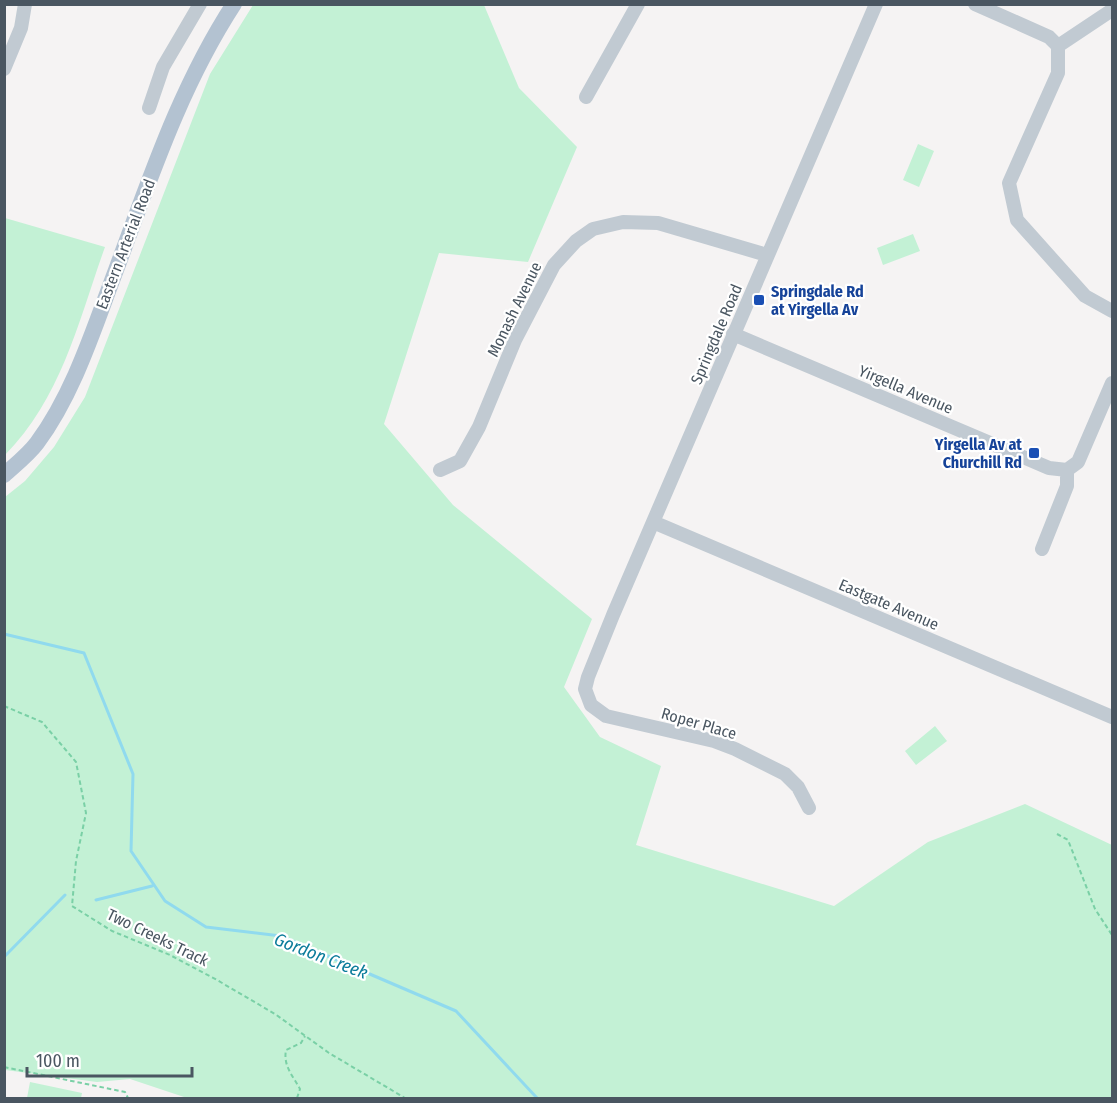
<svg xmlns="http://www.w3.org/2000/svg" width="1117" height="1103" viewBox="0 0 1117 1103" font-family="'Fira Sans Condensed',sans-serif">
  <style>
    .green { fill: #c3f1d5 }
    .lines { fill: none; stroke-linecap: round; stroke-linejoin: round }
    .stream { stroke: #90daee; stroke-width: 3 }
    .path { stroke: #7ad0a6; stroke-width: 2; stroke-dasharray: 4.5 3; stroke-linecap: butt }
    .minor { stroke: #c1cad2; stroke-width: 14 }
    .major { stroke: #b3c2d1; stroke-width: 16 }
    .transit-dot { fill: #1a4fb4; stroke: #fff; stroke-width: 2 }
    .labels { text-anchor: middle; stroke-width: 4.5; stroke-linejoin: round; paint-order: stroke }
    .street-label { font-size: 16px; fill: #4a5661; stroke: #fff }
    .transit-label { font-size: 16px; font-weight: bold; fill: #164399; stroke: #fff; text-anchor: start }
    .water-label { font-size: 18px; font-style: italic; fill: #0c7c9b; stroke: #fff }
  </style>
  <rect width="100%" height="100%" fill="#f5f3f3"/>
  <!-- green -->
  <path class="green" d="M 253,5 L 484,5 L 519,88 L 577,147 L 528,262 L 439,253 L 384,424 L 453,505 L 592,619 L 564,687 L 600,737 L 661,766 L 636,845 L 834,906 L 928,842 L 1025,804 L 1112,845 L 1112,1098 L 187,1098 L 130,1079 L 97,1082 L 5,1070 L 5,497 L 25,481 L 54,447 L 85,397 L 210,74 Z
    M 918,144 L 934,151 L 919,187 L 903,180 Z
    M 5,218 L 105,247 C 78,322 62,397 5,455 Z
    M 913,234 L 920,251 L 883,265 L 877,248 Z
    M 935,726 L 947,741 L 916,765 L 905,751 Z
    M 30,1082 L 82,1093 L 81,1098 L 27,1098 Z"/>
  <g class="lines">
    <!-- stream -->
    <path class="stream" d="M 4,634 L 84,653 L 133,774 L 131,851 L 165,901 L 206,927 L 281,936 L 456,1011 L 537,1098
      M 96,900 L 152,886
      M 4,957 L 65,895"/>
    <!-- path -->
    <path class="path" d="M 4,706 L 42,722 L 76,762 L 86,813 L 76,861 L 72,906 L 112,931 L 170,955 L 217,980 L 275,1014 L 329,1053 L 405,1098
      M 1057,834 L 1068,840 L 1095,909 L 1112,935
      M 4,1067 L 125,1092 L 128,1098
      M 297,1098 L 300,1089 C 293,1076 283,1066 286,1050 L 301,1043 L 305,1036"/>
    <!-- minor -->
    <path class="minor" d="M 975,4 L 1049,37 L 1058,46 L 1058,73 L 1009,183 L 1017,220 L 1085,296 L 1112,311
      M 1058,46 L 1112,10
      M 4,69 L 21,28 L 25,4
      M 586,97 L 638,4
      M 149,108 L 163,67 L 200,4
      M 733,334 L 1049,468 L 1067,470
      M 440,470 L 460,461 L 479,427 L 515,340 L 554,265 L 576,241 L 593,229 L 623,222 L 658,223 L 767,255
      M 1067,470 L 1078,462 L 1112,383
      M 653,522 L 1112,717
      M 1042,549 L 1067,486 L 1067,470
      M 809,808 L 798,787 L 785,774 L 735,749 L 714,741 L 606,716 L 591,705 L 585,689 L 588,677 L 613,615 L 876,4"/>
    <!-- major -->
    <path class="major" d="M 4,475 C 15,465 28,455 37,443 C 74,393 94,328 116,270 C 150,179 180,87 234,4"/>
  </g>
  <!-- markers -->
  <g class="transit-dot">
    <rect x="753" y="294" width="12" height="12" rx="3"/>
    <rect x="1028" y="447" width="12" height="12" rx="3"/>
  </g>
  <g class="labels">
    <!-- street labels -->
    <g class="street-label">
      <text transform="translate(125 244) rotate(-69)" y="6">Eastern Arterial Road</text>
      <text transform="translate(514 309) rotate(-64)" y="6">Monash Avenue</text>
      <text transform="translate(716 334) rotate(-67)" y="6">Springdale Road</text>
      <text transform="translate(906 389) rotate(23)" y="6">Yirgella Avenue</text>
      <text transform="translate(889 604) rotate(23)" y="6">Eastgate Avenue</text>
      <text transform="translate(699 723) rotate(16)" y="6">Roper Place</text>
      <text transform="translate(158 937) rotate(26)" y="6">Two Creeks Track</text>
    </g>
    <!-- transit labels -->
    <g class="transit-label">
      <text x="771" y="297">Springdale Rd<tspan x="771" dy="18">at Yirgella Av</tspan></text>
      <text x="1022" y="450" text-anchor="end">Yirgella Av at<tspan x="1022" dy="18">Churchill Rd</tspan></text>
    </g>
    <!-- water labels -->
    <g class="water-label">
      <text transform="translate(321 956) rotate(21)" y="6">Gordon Creek</text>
    </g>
  </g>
  <!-- border -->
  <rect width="1117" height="1103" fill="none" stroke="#4a5661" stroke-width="12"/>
  <!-- scale -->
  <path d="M27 1067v9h165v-9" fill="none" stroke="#4a5661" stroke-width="3"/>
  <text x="36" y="1067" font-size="18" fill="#4a5661" stroke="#ffffff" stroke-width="4.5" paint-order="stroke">100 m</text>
</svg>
